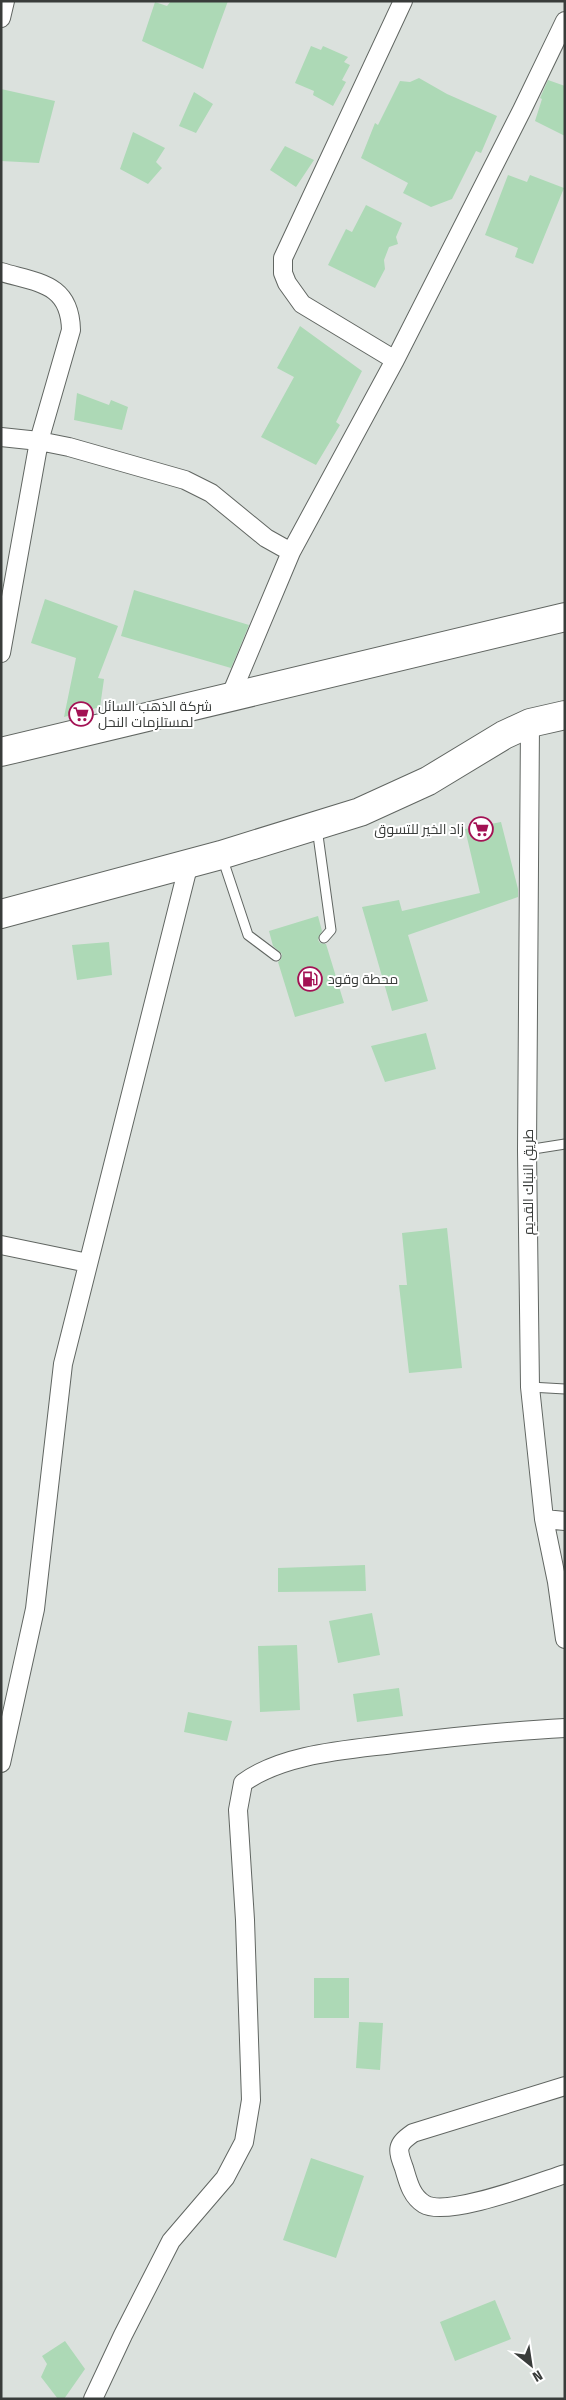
<svg xmlns="http://www.w3.org/2000/svg" width="566" height="2400" viewBox="0 0 566 2400" font-family="'Fira Sans Condensed',Cairo,sans-serif">
  <style>
    .building { fill: #add9b6 }
    .lines { fill: none; stroke-linecap: round; stroke-linejoin: round }
    .service-casing { stroke: #616662; stroke-width: 11 }
    .minor-casing { stroke: #616662; stroke-width: 20 }
    .trunk-casing { stroke: #616662; stroke-width: 30 }
    .service { stroke: #fff; stroke-width: 9 }
    .minor { stroke: #fff; stroke-width: 18 }
    .trunk { stroke: #fff; stroke-width: 28 }
    .labels { text-anchor: middle; stroke-width: 4; stroke-linejoin: round; paint-order: stroke }
    .poi-label { font-size: 14px; fill: #393c3a; stroke: #fff; text-anchor: start }
    .street-label { font-size: 14px; fill: #393c3a; stroke: #fff }
  </style>
  <rect width="100%" height="100%" fill="#dbe1dd"/>
  <!-- building -->
  <path class="building" d="M 171,1 L 228,1 L 203,69 L 142,41 L 155,2 L 167,6 Z
    M 311,46 L 321,50 L 323,46 L 348,57 L 344,62 L 350,65 L 342,80 L 346,82 L 333,106 L 313,95 L 314,91 L 295,83 Z
    M 419,78 L 447,94 L 497,116 L 481,153 L 476,151 L 452,199 L 431,207 L 403,193 L 408,183 L 361,158 L 375,123 L 378,125 L 400,81 L 410,82 Z
    M 548,80 L 565,86 L 565,136 L 535,121 L 542,99 L 540,98 Z
    M 1,89 L 55,101 L 39,163 L 1,161 Z
    M 194,92 L 213,104 L 196,133 L 179,126 Z
    M 133,132 L 165,148 L 156,162 L 162,168 L 148,184 L 120,169 Z
    M 285,146 L 314,160 L 296,187 L 270,170 Z
    M 508,175 L 527,182 L 530,175 L 564,188 L 533,264 L 515,257 L 518,248 L 485,235 Z
    M 366,205 L 402,223 L 396,237 L 398,244 L 389,247 L 384,260 L 385,269 L 375,288 L 328,265 L 346,229 L 352,232 Z
    M 300,326 L 362,371 L 336,422 L 340,425 L 316,465 L 261,437 L 294,377 L 277,368 Z
    M 77,393 L 109,405 L 111,400 L 128,407 L 122,430 L 74,420 Z
    M 134,590 L 249,625 L 231,668 L 121,636 Z
    M 45,599 L 118,626 L 98,678 L 104,679 L 100,707 L 64,717 L 76,658 L 31,643 Z
    M 501,822 L 518,889 L 518,897 L 408,935 L 428,1001 L 392,1011 L 362,907 L 399,900 L 402,911 L 480,893 L 465,829 Z
    M 318,916 L 322,931 L 318,940 L 320,943 L 326,944 L 344,1003 L 295,1017 L 278,962 L 281,959 L 282,954 L 273,946 L 269,931 Z
    M 109,942 L 112,975 L 77,980 L 72,945 Z
    M 426,1033 L 436,1069 L 385,1082 L 371,1046 Z
    M 447,1228 L 462,1368 L 409,1373 L 399,1285 L 407,1285 L 402,1233 Z
    M 365,1565 L 366,1591 L 278,1592 L 278,1568 Z
    M 372,1613 L 380,1655 L 338,1663 L 329,1621 Z
    M 297,1645 L 300,1710 L 260,1712 L 258,1646 Z
    M 399,1688 L 403,1716 L 357,1722 L 353,1694 Z
    M 188,1712 L 232,1721 L 227,1741 L 184,1732 Z
    M 314,1978 L 349,1978 L 349,2018 L 314,2018 Z
    M 359,2022 L 383,2023 L 380,2070 L 356,2068 Z
    M 311,2158 L 364,2176 L 336,2258 L 283,2240 Z
    M 495,2300 L 511,2339 L 455,2361 L 440,2322 Z
    M 65,2341 L 85,2369 L 64,2399 L 58,2399 L 41,2377 L 47,2364 L 42,2356 Z"/>
  <g class="lines">
    <!-- service casing -->
    <g class="service-casing">
      <path id="service" d="M 317,828 L 331,930 L 324,938
        M 222,857 L 248,935 L 276,956
        M 527,1150 L 565,1144
        M 530,1387 L 565,1389"/>
    </g>
    <!-- minor casing -->
    <g class="minor-casing">
      <path id="minor" d="M 1,18 L 5,1
        M 1,272 C 38,283 70,283 71,330 L 39,441 L 69,447 L 185,480 L 211,493 L 266,538 L 291,552
        M 395,360 L 302,304 L 287,283 L 283,273 L 283,258 L 403,1
        M 1,437 L 39,441 L 1,653
        M 230,697 L 291,552 L 395,360 L 522,110 L 565,21
        M 530,723 L 527,1150 L 530,1387 L 544,1519 L 557,1582 L 565,1639
        M 1,1245 L 88,1263
        M 544,1519 L 565,1521
        M 1,1763 L 35,1609 L 63,1364 L 189,863
        M 565,2086 L 413,2133 C 396,2145 397,2149 404,2168 C 408,2181 411,2196 424,2204 C 447,2218 537,2183 565,2174
        M 93,2399 L 123,2335 L 171,2241 L 225,2178 L 244,2142 L 251,2100 L 245,1920 L 238,1810 L 243,1783 C 282,1754 345,1750 393,1744 C 450,1737 507,1731 565,1728"/>
    </g>
    <!-- trunk casing -->
    <g class="trunk-casing">
      <path id="trunk" d="M 1,752 L 565,617
        M 1,914 L 221,855 L 360,812 L 428,781 L 504,735 L 530,723 L 565,715"/>
    </g>
    <!-- service -->
    <use href="#service" class="service"/>
    <!-- minor -->
    <use href="#minor" class="minor"/>
    <!-- trunk -->
    <use href="#trunk" class="trunk"/>
  </g>
  <!-- icons -->
  <defs>
    <g id="supermarket-ring" transform="scale(1.25)"><circle r="9.5" fill="#fff" stroke="#a31254" stroke-width="1.5"/><path d="M-6-5.5h2.5l.6 2H6L4.5 2H-2.5L-4.4-4H-6ZM-1.5 3.2a1.3 1.3 0 1 0 .1 0ZM3 3.2a1.3 1.3 0 1 0 .1 0Z" fill="#a31254"/></g>
    <g id="fuel-ring" transform="scale(1.25)"><circle r="9.5" fill="#fff" stroke="#a31254" stroke-width="1.5"/><path d="M-5.5-6h7V0h2V4h1.3V-2.5L3-4.5l.8-.8L6-3V5H2.5V1h-1V6h-7ZM-4.2-4.7v3.2H.2V-4.7Z" fill="#a31254"/></g>
  </defs>
  <g fill-rule="evenodd">
    <use href="#supermarket-ring" x="81" y="714"/>
    <use href="#supermarket-ring" x="481" y="829"/>
    <use href="#fuel-ring" x="310" y="979"/>
  </g>
  <g class="labels">
    <!-- poi labels -->
    <g class="poi-label">
      <text x="98" y="711">شركة الذهب السائل<tspan x="98" dy="16">لمستلزمات النحل</tspan></text>
      <text x="464" y="834" text-anchor="end">زاد الخير للتسوق</text>
      <text x="328" y="984">محطة وقود</text>
    </g>
    <!-- street labels -->
    <g class="street-label">
      <text transform="translate(528 1182) rotate(-90)" y="5">طريق النباك القديم</text>
    </g>
  </g>
  <!-- border -->
  <rect width="566" height="2400" fill="none" stroke="#393c3a" stroke-width="5"/>
  <!-- north arrow -->
  <g transform="translate(531 2365) rotate(150)" stroke="#ffffff" stroke-width="4" paint-order="stroke">
  <path d="M0-4L9 19L0 12L-9 19Z" fill="#393c3a"/>
  <text y="-8" font-size="14" font-weight="bold" text-anchor="middle" fill="#393c3a">N</text>
  </g>
</svg>
